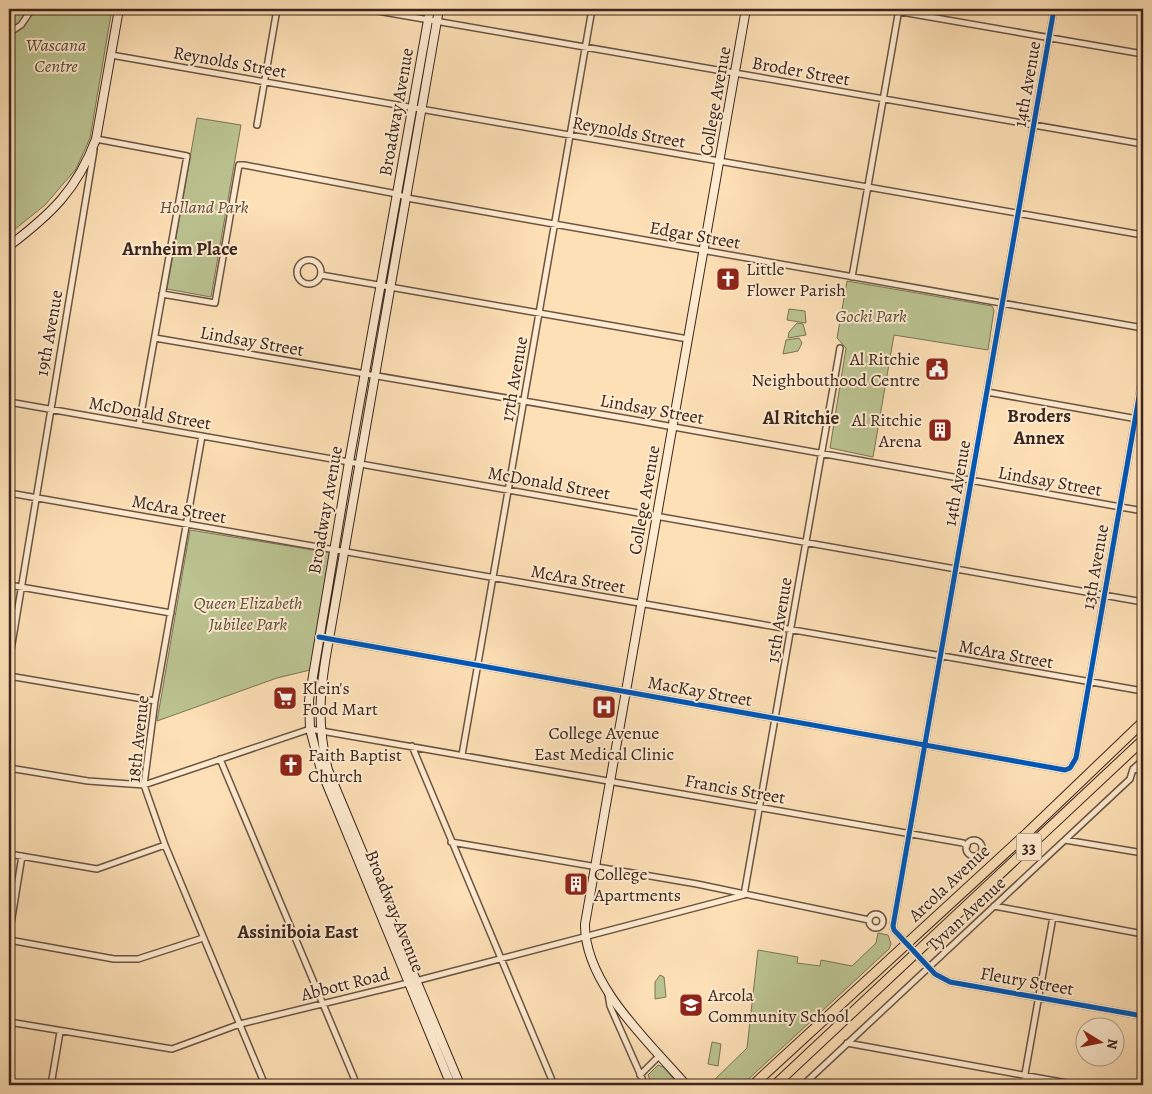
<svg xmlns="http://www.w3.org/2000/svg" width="1152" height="1094" viewBox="0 0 1152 1094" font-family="Alegreya,serif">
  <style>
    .green { fill: #bbc391; stroke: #7a7457 }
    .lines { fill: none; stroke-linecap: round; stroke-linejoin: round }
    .street-casing { stroke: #6b5443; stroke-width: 8 }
    .secondary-casing { stroke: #3a251d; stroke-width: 10 }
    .primary-casing { stroke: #3a251d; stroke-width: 11 }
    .street { stroke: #feebd0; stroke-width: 5 }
    .secondary { stroke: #feebd0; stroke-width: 8 }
    .primary { stroke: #fee0b6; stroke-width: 9 }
    .cycleway-casing { stroke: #feebd0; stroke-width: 8 }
    .cycleway { stroke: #0057b8; stroke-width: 5 }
    .labels { text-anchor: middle; stroke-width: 4; stroke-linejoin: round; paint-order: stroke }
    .shield { fill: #feebd0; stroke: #756053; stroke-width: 1 }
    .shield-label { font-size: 16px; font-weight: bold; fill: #3a251d }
    .park-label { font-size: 18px; font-style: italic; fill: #5a4c3a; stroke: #feebd0 }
    .street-label { font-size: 18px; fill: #3a251d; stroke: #feebd0 }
    .poi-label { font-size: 18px; fill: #3a251d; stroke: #feebd0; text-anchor: start }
    .neighbourhood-label { font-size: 19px; font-weight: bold; fill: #3a251d; stroke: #feebd0 }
  </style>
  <rect width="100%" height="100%" fill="#fee0b6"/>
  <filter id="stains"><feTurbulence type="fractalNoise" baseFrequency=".004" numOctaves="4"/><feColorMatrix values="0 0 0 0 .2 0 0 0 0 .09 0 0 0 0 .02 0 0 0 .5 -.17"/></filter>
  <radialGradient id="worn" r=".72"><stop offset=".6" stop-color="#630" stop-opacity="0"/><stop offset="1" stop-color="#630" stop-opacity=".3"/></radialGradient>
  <!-- green -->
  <path class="green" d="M 9,9 L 112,9 L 90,138 L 76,169 L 45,205 L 9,234 Z
    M 197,118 L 241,125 L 211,297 L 167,289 Z
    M 847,281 L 992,306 L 994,310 L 988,350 L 894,335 L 873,457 L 830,448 L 846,348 L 837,338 Z
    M 789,309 L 805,311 L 806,323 L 787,320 Z
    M 797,323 L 803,324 L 806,335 L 788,338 L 789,332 Z
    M 799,338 L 802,343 L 798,351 L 783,354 L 786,340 Z
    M 190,530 L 332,553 L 310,670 L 277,678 L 157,721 Z
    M 878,933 L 888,935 L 891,944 L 889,949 L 742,1085 L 709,1085 L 747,1048 L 758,950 L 798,957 L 797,963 L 820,966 L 821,960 L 852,966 L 876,943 Z
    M 660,975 L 664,977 L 666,997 L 655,999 L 655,982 Z
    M 712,1042 L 721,1044 L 718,1066 L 708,1064 Z
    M 658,1065 L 663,1067 L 679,1085 L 652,1085 L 648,1075 Z"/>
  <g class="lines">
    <!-- street casing -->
    <g class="street-casing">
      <path id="street" d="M 366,9 L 1143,144
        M 884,9 L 1143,54
        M 1054,9 L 893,926 L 894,930 L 935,974 L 950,982 L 1143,1016
        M 9,33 L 21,25 L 32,9
        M 111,55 L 1143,235
        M 257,125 L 277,9
        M 96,142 L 96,139 L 187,156 L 139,425
        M297 272a12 12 0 1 1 24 0a12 12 0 1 1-24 0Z
        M 321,275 L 688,339
        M 852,277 L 899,9
        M 162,294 L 215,303 L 239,165 L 244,165 L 397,194 L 407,198 L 1143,328
        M 155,338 L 629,419 L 1143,511
        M 987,392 L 1143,420
        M 9,402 L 1143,602
        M 202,436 L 155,701 L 144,785 L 165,845 L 265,1085
        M 9,493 L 1143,691
        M 9,585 L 171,613
        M 319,637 L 1065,770 L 1070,768 L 1076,758 L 1143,374
        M 9,662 L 94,150
        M 9,676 L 155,701
        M 412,746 L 554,1085
        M 462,755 L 592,9
        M 220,759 L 357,1085
        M 9,768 L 88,781 L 144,785 L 310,729 L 963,843 L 967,846
        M 1133,769 L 1143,771
        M 1065,840 L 1143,853
        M966 848a8 8 0 1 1 16 0a8 8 0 1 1-16 0Z
        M 451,842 L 697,884 L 869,920
        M 9,854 L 97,869 L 165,845
        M 744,895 L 840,348
        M 994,906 L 1143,934
        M869 921a7 7 0 1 1 14 0a7 7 0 1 1-14 0Z
        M 9,936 L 22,856
        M 9,940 L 114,959 L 138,959 L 203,938
        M 608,994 L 610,1006 L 645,1085
        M 9,1022 L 172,1049 L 240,1024 L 408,983 L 744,895
        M 847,1043 L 1078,1085
        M 640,1075 L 660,1055
        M 51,1085 L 60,1032
        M 803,1085 L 1130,779 L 1133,769 L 1143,760
        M 1023,1085 L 1053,917"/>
    </g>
    <!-- secondary casing -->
    <g class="secondary-casing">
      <path id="secondary" d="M 430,9 L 349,462 L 309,700 L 310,729 L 321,770 L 451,1085
        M 439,9 L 329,639 C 320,687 316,722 328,770 L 460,1085
        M 9,246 C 51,214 77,190 96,139 L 119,9
        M 686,1085 C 650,1043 584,984 585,924 L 746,9"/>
    </g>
    <!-- primary casing -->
    <g class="primary-casing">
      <path id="primary" d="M 1143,691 L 1143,692
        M 753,1085 L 1025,835 L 1143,722
        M 775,1085 L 1143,740"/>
    </g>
    <!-- street -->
    <use href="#street" class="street"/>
    <!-- secondary -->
    <use href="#secondary" class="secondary"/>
    <!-- primary -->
    <use href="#primary" class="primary"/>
    <!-- cycleway casing -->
    <g class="cycleway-casing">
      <path id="cycleway" d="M 1054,9 L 893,926 L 894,930 L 935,974 L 950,982 L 1143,1016
        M 319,637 L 1065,770 L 1070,768 L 1076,758 L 1143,374"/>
    </g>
    <!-- cycleway -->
    <use href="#cycleway" class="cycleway"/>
  </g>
  <!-- icons -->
  <defs>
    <g id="church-square" transform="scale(1.25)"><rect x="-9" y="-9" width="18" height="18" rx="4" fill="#8f2418" stroke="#feebd0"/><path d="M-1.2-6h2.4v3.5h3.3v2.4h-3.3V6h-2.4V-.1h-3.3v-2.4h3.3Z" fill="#fff"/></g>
    <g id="civic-square" transform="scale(1.25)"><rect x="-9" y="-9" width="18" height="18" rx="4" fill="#8f2418" stroke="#feebd0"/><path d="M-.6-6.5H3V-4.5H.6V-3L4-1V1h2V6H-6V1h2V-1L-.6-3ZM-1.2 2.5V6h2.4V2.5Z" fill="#fff"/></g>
    <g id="building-square" transform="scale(1.25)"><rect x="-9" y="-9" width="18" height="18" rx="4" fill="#8f2418" stroke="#feebd0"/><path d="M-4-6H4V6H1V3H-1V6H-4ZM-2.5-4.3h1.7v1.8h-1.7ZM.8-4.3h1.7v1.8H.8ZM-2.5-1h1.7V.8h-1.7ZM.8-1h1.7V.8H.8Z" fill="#fff"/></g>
    <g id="supermarket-square" transform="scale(1.25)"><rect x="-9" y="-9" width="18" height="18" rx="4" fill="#8f2418" stroke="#feebd0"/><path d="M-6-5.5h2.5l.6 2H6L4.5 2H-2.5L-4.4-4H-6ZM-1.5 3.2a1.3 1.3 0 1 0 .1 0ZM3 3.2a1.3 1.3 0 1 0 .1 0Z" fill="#fff"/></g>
    <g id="hospital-square" transform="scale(1.25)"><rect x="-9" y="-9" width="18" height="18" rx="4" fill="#8f2418" stroke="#feebd0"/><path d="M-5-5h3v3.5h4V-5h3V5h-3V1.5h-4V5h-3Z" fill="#fff"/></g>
    <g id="school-square" transform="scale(1.25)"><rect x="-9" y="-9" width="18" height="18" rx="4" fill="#8f2418" stroke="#feebd0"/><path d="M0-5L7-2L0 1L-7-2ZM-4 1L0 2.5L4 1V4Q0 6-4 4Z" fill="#fff"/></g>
  </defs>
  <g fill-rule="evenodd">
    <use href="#church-square" x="728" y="279"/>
    <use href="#civic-square" x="937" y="369"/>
    <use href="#building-square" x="940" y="430"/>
    <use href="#supermarket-square" x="285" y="698"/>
    <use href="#hospital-square" x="604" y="707"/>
    <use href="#church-square" x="291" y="765"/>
    <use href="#building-square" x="576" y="884"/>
    <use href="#school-square" x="691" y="1005"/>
  </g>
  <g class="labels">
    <!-- shield labels -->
    <rect class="shield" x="1016.5" y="833.5" width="25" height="27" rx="4"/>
    <g class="shield-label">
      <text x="1029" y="853">33</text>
    </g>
    <!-- park labels -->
    <g class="park-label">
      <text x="56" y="51">Wascana<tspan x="56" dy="21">Centre</tspan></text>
      <text x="204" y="213">Holland Park</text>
      <text x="871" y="322">Gocki Park</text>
      <text x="248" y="609">Queen Elizabeth<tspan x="248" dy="21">Jubilee Park</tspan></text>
    </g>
    <!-- street labels -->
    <g class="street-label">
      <text transform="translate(230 62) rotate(10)" y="6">Reynolds Street</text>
      <text transform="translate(801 71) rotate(10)" y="6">Broder Street</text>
      <text transform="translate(1027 84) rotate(-80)" y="6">14th Avenue</text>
      <text transform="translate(715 101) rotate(-80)" y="6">College Avenue</text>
      <text transform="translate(396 112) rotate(-80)" y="6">Broadway Avenue</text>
      <text transform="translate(629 132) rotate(10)" y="6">Reynolds Street</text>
      <text transform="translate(695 235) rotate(10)" y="6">Edgar Street</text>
      <text transform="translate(49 333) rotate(-80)" y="6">19th Avenue</text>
      <text transform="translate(252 341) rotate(10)" y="6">Lindsay Street</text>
      <text transform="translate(514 379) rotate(-80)" y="6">17th Avenue</text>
      <text transform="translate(652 409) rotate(10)" y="6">Lindsay Street</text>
      <text transform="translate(150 413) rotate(10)" y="6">McDonald Street</text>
      <text transform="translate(1050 481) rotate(10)" y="6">Lindsay Street</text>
      <text transform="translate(549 483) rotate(10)" y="6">McDonald Street</text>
      <text transform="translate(957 483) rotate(-80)" y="6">14th Avenue</text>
      <text transform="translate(644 500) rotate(-80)" y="6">College Avenue</text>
      <text transform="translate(179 509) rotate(10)" y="6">McAra Street</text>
      <text transform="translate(325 510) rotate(-80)" y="6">Broadway Avenue</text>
      <text transform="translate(1095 567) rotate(-80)" y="6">13th Avenue</text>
      <text transform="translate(578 579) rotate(10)" y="6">McAra Street</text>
      <text transform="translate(779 620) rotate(-81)" y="6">15th Avenue</text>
      <text transform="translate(1006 654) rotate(10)" y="6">McAra Street</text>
      <text transform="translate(700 691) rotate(10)" y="6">MacKay Street</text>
      <text transform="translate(138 739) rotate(-84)" y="6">18th Avenue</text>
      <text transform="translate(735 789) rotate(10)" y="6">Francis Street</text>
      <text transform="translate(949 883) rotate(-43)" y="6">Arcola Avenue</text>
      <text transform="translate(395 911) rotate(68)" y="6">Broadway Avenue</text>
      <text transform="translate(966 914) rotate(-43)" y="6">Tyvan Avenue</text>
      <text transform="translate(1027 981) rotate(10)" y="6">Fleury Street</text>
      <text transform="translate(345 984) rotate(-14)" y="6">Abbott Road</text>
    </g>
    <!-- poi labels -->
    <g class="poi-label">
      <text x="746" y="275">Little<tspan x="746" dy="21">Flower Parish</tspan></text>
      <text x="920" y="365" text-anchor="end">Al Ritchie<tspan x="920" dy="21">Neighbouthood Centre</tspan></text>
      <text x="922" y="426" text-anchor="end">Al Ritchie<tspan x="922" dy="21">Arena</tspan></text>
      <text x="302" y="694">Klein's<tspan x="302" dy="21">Food Mart</tspan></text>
      <text x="604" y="739" text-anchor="middle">College Avenue<tspan x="604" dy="21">East Medical Clinic</tspan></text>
      <text x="308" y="761">Faith Baptist<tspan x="308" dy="21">Church</tspan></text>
      <text x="594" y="880">College<tspan x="594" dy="21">Apartments</tspan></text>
      <text x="708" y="1001">Arcola<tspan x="708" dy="21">Community School</tspan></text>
    </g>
    <!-- neighbourhood labels -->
    <g class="neighbourhood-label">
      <text x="180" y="255">Arnheim Place</text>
      <text x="1039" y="422">Broders<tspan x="1039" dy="22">Annex</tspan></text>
      <text x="801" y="424">Al Ritchie</text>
      <text x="298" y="938">Assiniboia East</text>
    </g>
  </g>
  <!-- margin -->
  <rect width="1152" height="1094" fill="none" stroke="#fee0b6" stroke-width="30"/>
  <rect x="10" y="10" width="1132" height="1074" fill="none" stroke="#3a251d" stroke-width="2.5"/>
  <rect x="15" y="15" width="1122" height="1064" fill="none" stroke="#3a251d"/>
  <!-- north arrow -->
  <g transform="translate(1100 1042) rotate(100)"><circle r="24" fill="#feebd0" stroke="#b09c88"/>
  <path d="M0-4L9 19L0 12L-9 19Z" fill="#8f2418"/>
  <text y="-8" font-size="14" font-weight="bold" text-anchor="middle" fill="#3a251d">N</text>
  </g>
  <rect width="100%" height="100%" filter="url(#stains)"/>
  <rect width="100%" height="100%" fill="url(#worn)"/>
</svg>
